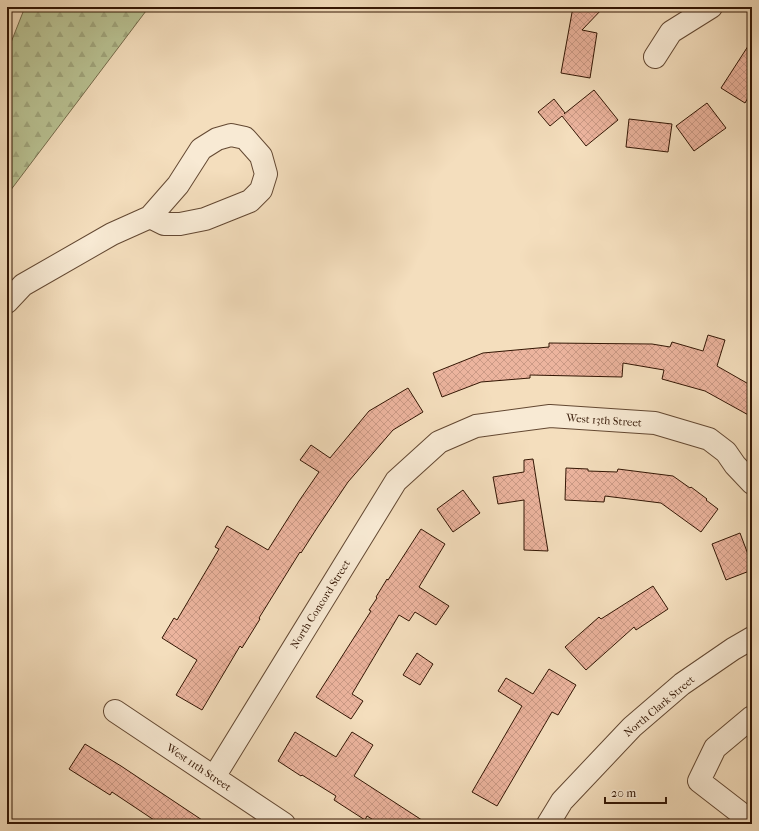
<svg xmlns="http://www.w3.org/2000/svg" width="759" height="831" viewBox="0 0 759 831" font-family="'IM FELL French Canon',serif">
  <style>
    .forest { fill: url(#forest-firs); stroke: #766c4c }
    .building { fill: url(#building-cross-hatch); stroke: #331604 }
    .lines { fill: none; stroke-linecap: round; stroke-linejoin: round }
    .minor-casing { stroke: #634832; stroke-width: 24 }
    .minor { stroke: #f8ead4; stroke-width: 22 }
    .labels { text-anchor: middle; stroke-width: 3; stroke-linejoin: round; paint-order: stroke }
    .street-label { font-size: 11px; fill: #331604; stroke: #f8ead4 }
  </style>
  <defs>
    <pattern id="forest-firs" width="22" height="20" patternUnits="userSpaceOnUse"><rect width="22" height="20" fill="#b9c293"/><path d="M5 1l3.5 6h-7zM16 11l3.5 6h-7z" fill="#a0a67d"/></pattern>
    <pattern id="building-cross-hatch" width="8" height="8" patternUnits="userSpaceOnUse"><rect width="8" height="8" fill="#ecb49e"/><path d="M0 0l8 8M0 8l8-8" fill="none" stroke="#cb9a86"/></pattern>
  </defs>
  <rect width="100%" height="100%" fill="#f4debd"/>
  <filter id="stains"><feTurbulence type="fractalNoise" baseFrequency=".005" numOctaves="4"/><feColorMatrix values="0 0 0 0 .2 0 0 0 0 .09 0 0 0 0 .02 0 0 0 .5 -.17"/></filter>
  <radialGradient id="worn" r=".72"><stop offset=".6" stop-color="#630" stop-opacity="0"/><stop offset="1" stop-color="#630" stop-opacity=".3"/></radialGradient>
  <!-- forest -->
  <path class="forest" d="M 25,7 L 149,7 L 7,195 L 7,50 L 8,50 Z"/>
  <!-- building -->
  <path class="building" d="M 573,7 L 604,7 L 582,30 L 597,33 L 590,78 L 561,73 Z
    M 752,40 L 752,91 L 745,103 L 721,88 Z
    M 594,90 L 618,120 L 586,146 L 562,116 L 550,126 L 538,112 L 554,99 L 565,113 L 564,114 Z
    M 707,103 L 726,128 L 694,151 L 676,126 Z
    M 629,119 L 672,124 L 668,152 L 626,147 Z
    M 708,335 L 725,340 L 717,366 L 752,386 L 752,417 L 705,391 L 662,379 L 664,370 L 623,363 L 622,377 L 530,375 L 530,378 L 481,382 L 442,397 L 433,373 L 483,353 L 549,347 L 549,343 L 652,344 L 670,347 L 672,342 L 703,351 Z
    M 408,388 L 423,412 L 393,430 L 348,482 L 317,528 L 301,553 L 300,552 L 259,618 L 260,619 L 242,648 L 240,646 L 202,710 L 176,695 L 197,660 L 162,638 L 174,618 L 177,620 L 219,549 L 215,547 L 227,526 L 268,550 L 299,501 L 319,472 L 300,460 L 311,445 L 330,458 L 369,411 Z
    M 533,459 L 539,497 L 548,551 L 524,550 L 524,500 L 498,504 L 493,477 L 524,472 L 524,460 Z
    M 566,468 L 588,469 L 588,471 L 617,472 L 618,469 L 673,476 L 690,488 L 691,487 L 707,499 L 706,500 L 718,509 L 701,532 L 661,503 L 605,496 L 604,502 L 565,500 Z
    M 463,490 L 480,513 L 453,532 L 437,509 Z
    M 421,529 L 445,544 L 419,587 L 449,606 L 436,625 L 415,612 L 409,621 L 399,615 L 352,694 L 363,701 L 351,719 L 316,697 L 371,611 L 369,610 L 377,598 L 376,597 L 387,579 L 388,580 Z
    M 740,533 L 752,565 L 752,570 L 726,580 L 712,544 Z
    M 653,586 L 668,609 L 636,630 L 634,627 L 586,670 L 565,647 L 599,617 L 601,619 Z
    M 417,653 L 433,664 L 420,685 L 403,675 Z
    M 549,669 L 576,685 L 558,715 L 552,712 L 497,806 L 472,792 L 522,706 L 498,691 L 506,678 L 533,694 Z
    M 295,732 L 336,757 L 352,732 L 373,745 L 354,776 L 428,824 L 380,824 L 367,816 L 365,820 L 334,800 L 336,796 L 302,775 L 301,776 L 278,761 Z
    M 85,744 L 121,766 L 208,824 L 160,824 L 112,792 L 110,795 L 69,769 Z"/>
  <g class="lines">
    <!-- minor casing -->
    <g class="minor-casing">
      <path id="minor" d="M 655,57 L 671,32 L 711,7
        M 231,135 L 245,138 L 261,156 L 266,174 L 261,190 L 250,201 L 205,219 L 180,224 L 164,224 L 150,217 L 178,185 L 201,149 L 217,139 Z
        M 7,302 L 23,285 L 112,234 L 150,217
        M 115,711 L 284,824
        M 752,717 L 715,748 L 699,781 L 752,822
        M 214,777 L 396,481 L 439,442 L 476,426 L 550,416 L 655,423 L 709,439 L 726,452 L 735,465 L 752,483
        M 548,824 L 562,801 L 632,727 L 682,684 L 733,649 L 752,638"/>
    </g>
    <!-- minor -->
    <use href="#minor" class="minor"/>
  </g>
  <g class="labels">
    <!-- street labels -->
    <g class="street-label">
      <text transform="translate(604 420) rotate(4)" y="4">West 13th Street</text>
      <text transform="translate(320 604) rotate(-58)" y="4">North Concord Street</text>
      <text transform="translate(659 706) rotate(-40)" y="4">North Clark Street</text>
      <text transform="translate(199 767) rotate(34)" y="4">West 11th Street</text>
    </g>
  </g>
  <!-- margin -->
  <rect width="759" height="831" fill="none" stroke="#f4debd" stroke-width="24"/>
  <rect x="8" y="8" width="743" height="815" fill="none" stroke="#331604" stroke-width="2"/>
  <rect x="12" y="12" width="735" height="807" fill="none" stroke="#331604"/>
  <!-- scale -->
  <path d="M605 797v6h61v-6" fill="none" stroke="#331604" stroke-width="2"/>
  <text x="611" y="797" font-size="12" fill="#331604" stroke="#f8ead4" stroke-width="3" paint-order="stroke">20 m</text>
  <rect width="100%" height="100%" filter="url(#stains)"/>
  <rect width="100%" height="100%" fill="url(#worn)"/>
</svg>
